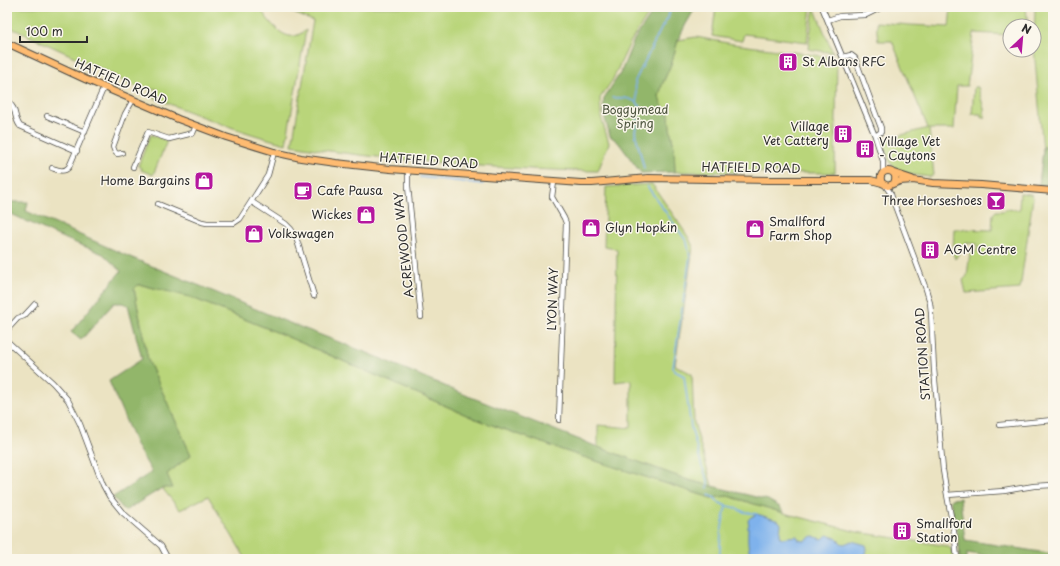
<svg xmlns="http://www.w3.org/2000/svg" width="1060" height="566" viewBox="0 0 1060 566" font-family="'Playpen Sans',sans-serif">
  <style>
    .green { fill: #b9d57a; stroke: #728052 }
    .forest { fill: #92b66a; stroke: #5e704a }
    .water { fill: #7fb2ec; stroke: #556e8c }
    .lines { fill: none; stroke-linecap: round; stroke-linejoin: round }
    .stream { stroke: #7fb2ec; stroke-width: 1.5 }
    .minor-casing { stroke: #484742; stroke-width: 6 }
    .major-casing { stroke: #484742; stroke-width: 8 }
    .minor { stroke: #fff; stroke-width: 4.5 }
    .major { stroke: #febb71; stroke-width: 6 }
    .labels { text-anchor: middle; stroke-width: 3; stroke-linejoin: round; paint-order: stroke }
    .poi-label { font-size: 12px; fill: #2b2b2b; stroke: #fbf7ec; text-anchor: start }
    .street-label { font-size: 12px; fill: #2b2b2b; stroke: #fbf7ec }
    .park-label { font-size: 12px; fill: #4e563f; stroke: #fbf7ec }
  </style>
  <rect width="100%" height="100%" fill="#fbf7ec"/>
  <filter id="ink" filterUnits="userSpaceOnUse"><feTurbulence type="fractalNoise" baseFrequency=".025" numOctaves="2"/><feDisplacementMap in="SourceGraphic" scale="8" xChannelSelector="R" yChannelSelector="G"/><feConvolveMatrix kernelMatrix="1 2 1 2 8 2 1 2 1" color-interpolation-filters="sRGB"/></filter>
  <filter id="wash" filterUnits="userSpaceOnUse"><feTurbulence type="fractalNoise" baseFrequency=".012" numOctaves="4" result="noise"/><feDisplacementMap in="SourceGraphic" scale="16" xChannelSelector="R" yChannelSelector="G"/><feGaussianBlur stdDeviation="0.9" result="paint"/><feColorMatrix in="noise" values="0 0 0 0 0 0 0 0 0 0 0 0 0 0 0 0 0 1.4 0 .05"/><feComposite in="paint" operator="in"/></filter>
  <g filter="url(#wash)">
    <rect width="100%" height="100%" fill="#ebe3c2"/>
    <!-- green -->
    <path class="green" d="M 7,7 L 259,7 C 266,17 280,39 295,36 C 299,35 303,32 306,30 L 286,144 C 241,132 198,116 155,98 L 157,89 L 140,88 L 127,83 L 110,73 L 7,26 Z
      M 279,7 L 653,7 L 631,41 L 612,81 L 600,98 L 601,117 L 609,143 L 598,171 C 564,171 529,169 495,167 C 427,162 359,157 292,145 L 313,21 Z
      M 716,7 L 811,7 L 807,42 L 744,34 L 742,41 L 712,36 Z
      M 814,7 L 833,53 L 808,49 Z
      M 951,7 L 1026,7 L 1028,26 L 1010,26 L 1010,35 L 974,33 L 967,86 L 957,86 L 954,129 L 929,129 L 934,175 L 930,177 C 917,175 897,175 890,162 C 887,155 885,147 883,140 L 928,128 L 892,41 L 878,41 L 876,22 L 910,25 L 949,27 Z
      M 1035,7 L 1053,7 L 1053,184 L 1039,185 L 1043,151 L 1034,48 Z
      M 696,37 L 733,44 L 837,58 L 835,173 L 675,172 L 674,147 L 670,128 L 669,114 L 661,104 L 659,97 L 662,85 L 672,62 L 678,40 Z
      M 974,87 L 978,87 L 984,109 L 985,117 L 981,117 L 981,114 L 972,114 Z
      M 152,135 L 167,141 L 153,175 L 141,170 L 141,168 L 138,166 L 150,136 Z
      M 652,184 L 689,238 L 693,247 L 675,365 L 692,374 L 694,422 L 712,486 L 688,480 L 598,447 L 598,425 L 631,428 L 631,380 L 615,382 L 617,249 L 604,247 L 606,187 Z
      M 1020,193 L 1031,194 L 1033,198 L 1020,289 L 966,293 L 963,280 L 967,276 L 970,252 L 977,251 L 977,244 L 965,243 L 965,247 L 959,247 L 959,254 L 955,259 L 953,253 L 954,229 L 992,230 L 993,214 L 996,211 L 1003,211 L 1005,209 L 1019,210 Z
      M 138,285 L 142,285 L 190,297 L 281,334 L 478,420 L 568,452 L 711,498 L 728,496 L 784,513 L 857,532 L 947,546 L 951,549 L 953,559 L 246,559 L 208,496 L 180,510 L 162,488 L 167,474 L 191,455 L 148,360 L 134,288 Z"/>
    <!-- forest -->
    <path class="forest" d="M 656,7 L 696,7 L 686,24 L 678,40 L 672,62 L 662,85 L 659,96 L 661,104 L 669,114 L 670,128 L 674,147 L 675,172 L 641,173 L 618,142 L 610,136 L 603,112 L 604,98 L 621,72 L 634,40 Z
      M 1043,147 L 1053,147 L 1053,184 L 1039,185 L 1043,151 Z
      M 7,202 L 28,202 L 26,211 L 130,257 L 287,322 L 370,354 L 468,396 L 598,447 L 688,480 L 768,500 L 780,507 L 784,513 L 728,496 L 711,498 L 568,452 L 478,420 L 281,334 L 190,297 L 142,285 L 138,285 L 134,289 L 148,360 L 191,455 L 167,474 L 173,488 L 162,488 L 125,511 L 113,497 L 152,472 L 137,447 L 109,381 L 142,359 L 128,305 L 122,303 L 114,303 L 81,340 L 71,332 L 121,271 L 103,254 L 56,235 L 7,212 Z
      M 960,498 L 965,540 L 1053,554 L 1053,559 L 1005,559 L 967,553 L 967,559 L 960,559 L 959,543 L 950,500 L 951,499 Z"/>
    <!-- water -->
    <path class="water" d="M 757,514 L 779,521 L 781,524 L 780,535 L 781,538 L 797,536 L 799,540 L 804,541 L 812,536 L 823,539 L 827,535 L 836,538 L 841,543 L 844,544 L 852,541 L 866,545 L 867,549 L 865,559 L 754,559 C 746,551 748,537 748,526 L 749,525 L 748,520 L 751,517 Z"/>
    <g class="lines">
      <!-- stream -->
      <path class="stream" d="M 612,98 C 622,97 634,97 640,106 L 635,132 L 644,168
        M 637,102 L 635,81 L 662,27 L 668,18 L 670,10 L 673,7
        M 420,177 L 483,184
        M 647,186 L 687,242 L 690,257 L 673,368 L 675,371 L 684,376 L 691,427 L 702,467 L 708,480 L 708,488
        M 709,495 L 715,498 L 718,502 L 726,506 L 733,507 L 744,512 L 757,514
        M 720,559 C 719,541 722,524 726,506"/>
    </g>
  </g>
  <g filter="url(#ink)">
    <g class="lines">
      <!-- minor casing -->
      <g class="minor-casing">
        <path id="minor" d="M 822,7 L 875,136 L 883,161 L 883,173
          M 828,20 L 840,16 L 866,15 L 882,7
          M 843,57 L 851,55 L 855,58 L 881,128 L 881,132 L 875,136
          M 7,101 C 18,109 13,117 20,126 L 77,151
          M 47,116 L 85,132
          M 122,153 L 117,154 L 115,152 L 113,147 L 125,114 L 133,100
          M 133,167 L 148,132 L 169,139 L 193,133 L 196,126
          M 52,168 C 58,170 64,173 69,167 L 104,87
          M 408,170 L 408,186 L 421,317
          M 554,182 L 552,197 L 564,218 L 566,223 L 559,420
          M 885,185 L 891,194 L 892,198 L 926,289 L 930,303 L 931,312 L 934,369 L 943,470 L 947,495 L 955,538 L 957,559
          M 252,202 L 286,224 L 291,229 L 296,237 L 314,296
          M 158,204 L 202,222 L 207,223 L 234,223 L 240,219 L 268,175 L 274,152
          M 7,330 L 18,318 L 24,316 L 35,304
          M 7,341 L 53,383 L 68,400 L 80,424 L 103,485 L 109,496 L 122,512 L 161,546 L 168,559
          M 999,425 L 1053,420
          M 947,495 L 1004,491 L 1034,486 L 1053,485"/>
      </g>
      <!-- major casing -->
      <g class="major-casing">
        <path id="major" d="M 7,43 L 85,79 L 178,119 L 226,137 L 274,152 L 301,158 L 336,163 L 390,169 L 581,183 L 592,183 L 648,178 L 769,180 L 871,180 L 882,183 L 888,186 L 900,181 L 913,180 L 933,183 L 981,185 L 1053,191
          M 894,173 L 912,179
          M 882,183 C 875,167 901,167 894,183"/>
      </g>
      <!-- minor -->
      <use href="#minor" class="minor"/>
      <!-- major -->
      <use href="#major" class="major"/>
    </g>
  </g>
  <!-- icons -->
  <defs>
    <g id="building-square" transform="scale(1)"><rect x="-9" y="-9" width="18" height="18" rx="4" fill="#b5179e" stroke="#fbf7ec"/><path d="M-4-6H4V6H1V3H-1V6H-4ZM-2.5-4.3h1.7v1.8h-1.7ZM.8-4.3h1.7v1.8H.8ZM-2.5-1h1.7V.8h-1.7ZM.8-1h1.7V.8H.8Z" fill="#fff"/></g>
    <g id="shop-square" transform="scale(1)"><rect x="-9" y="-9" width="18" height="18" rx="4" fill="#b5179e" stroke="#fbf7ec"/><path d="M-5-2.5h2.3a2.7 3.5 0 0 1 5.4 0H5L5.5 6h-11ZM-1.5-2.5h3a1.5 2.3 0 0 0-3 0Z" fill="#fff"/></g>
    <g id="cafe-square" transform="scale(1)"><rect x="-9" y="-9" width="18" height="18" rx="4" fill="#b5179e" stroke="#fbf7ec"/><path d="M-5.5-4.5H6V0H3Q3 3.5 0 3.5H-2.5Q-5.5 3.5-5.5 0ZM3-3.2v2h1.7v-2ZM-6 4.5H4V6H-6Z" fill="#fff"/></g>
    <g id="bar-square" transform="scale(1)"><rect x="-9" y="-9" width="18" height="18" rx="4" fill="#b5179e" stroke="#fbf7ec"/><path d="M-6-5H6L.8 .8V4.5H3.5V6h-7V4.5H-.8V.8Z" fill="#fff"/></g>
  </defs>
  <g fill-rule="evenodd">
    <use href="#building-square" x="788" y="62"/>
    <use href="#building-square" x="843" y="134"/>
    <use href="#building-square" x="865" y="149"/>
    <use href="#shop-square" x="204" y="181"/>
    <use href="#cafe-square" x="303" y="191"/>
    <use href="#bar-square" x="996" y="201"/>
    <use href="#shop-square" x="366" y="215"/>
    <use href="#shop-square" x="591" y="228"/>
    <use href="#shop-square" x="755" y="229"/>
    <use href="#shop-square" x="254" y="234"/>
    <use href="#building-square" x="930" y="250"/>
    <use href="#building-square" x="902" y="531"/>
  </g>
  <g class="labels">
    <!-- poi labels -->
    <g class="poi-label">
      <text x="802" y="66">St Albans RFC</text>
      <text x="829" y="131" text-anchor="end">Village<tspan x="829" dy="14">Vet Cattery</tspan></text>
      <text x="879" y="146">Village Vet<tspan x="879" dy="14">- Caytons</tspan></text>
      <text x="190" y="185" text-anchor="end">Home Bargains</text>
      <text x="317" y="195">Cafe Pausa</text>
      <text x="982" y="205" text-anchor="end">Three Horseshoes</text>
      <text x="352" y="219" text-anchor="end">Wickes</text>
      <text x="769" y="226">Smallford<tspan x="769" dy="14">Farm Shop</tspan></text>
      <text x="605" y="232">Glyn Hopkin</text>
      <text x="268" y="238">Volkswagen</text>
      <text x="944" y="254">AGM Centre</text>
      <text x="916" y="528">Smallford<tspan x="916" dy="14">Station</tspan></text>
    </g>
    <!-- street labels -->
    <g class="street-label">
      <text transform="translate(121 82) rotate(23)" y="4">HATFIELD ROAD</text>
      <text transform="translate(429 161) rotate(4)" y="4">HATFIELD ROAD</text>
      <text transform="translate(751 168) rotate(1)" y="4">HATFIELD ROAD</text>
      <text transform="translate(404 245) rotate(-96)" y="4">ACREWOOD WAY</text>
      <text transform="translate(553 299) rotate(-88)" y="4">LYON WAY</text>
      <text transform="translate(923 354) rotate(-94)" y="4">STATION ROAD</text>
    </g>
    <!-- park labels -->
    <g class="park-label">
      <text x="635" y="114">Boggymead<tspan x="635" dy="14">Spring</tspan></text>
    </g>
  </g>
  <!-- margin -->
  <rect width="1060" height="566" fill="none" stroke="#fbf7ec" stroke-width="24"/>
  <!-- north arrow -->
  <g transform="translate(1022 38) rotate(26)"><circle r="19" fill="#fbf7ec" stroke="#a8a59f"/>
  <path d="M0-3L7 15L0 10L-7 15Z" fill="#b5179e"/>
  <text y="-6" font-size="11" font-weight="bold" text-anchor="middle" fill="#2b2b2b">N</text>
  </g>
  <!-- scale -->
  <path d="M20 36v6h67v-6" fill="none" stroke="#2b2b2b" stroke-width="2"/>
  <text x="26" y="36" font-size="12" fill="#2b2b2b" stroke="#fbf7ec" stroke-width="3" paint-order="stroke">100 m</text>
</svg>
